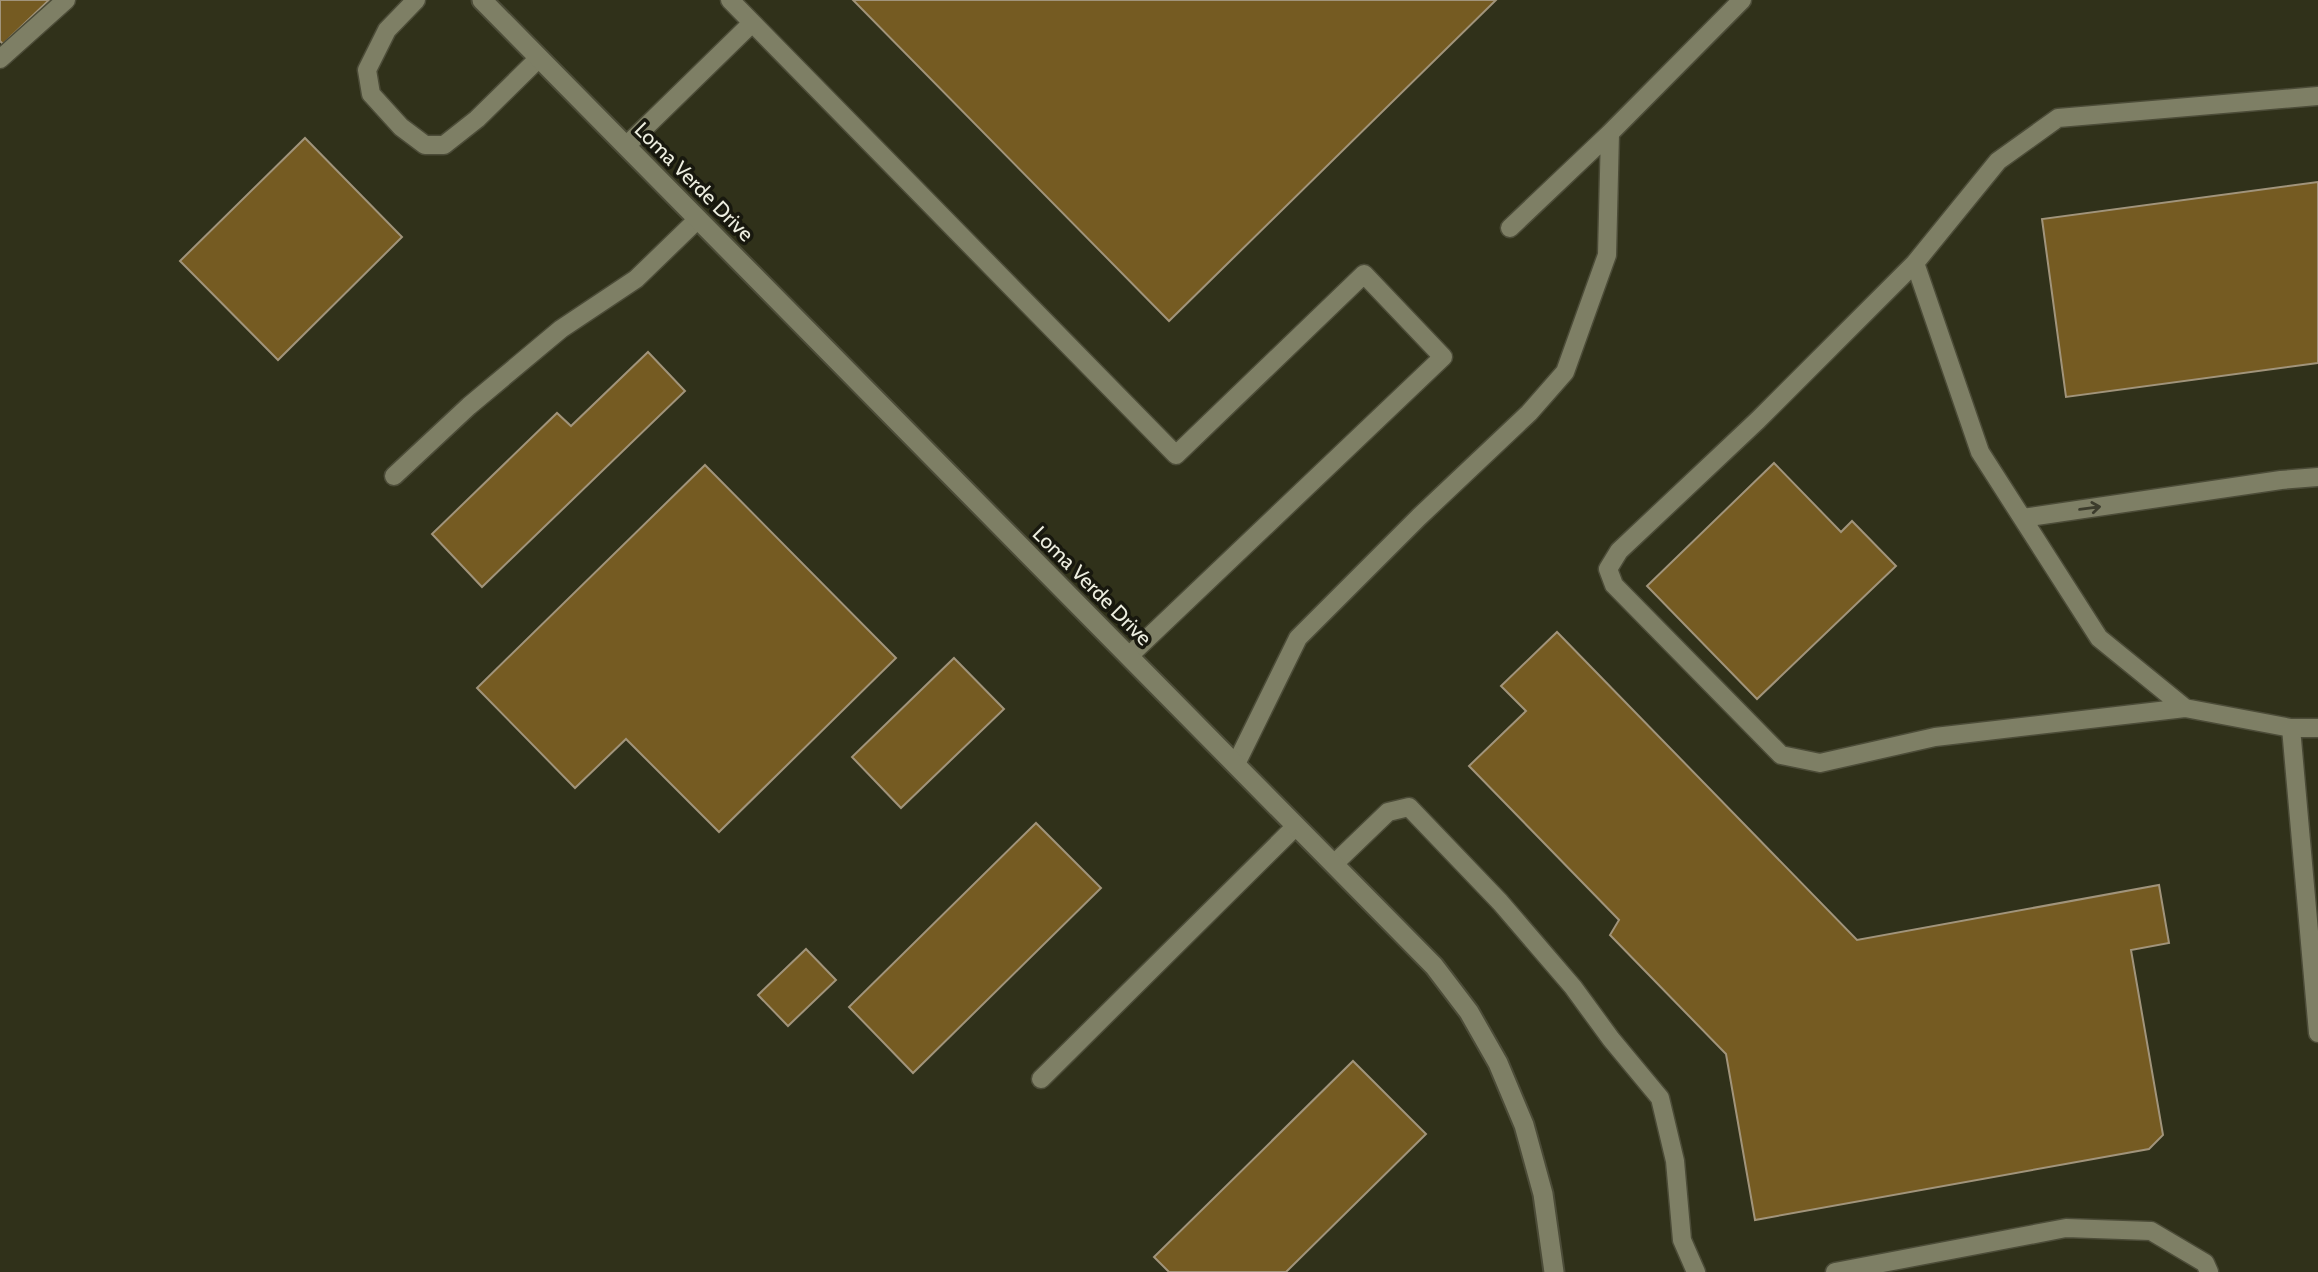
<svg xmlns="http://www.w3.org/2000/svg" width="2318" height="1272" viewBox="0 0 2318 1272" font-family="Cabin,sans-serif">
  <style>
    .building { fill: #755b22; stroke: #a1947b; stroke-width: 2 }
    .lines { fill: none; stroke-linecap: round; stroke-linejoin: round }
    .service-casing { stroke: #4c4c38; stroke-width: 21 }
    .tertiary-casing { stroke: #4c4c38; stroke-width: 23 }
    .service { stroke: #7e7f65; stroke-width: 18 }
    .tertiary { stroke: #7e7f65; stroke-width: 19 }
    .oneway { stroke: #3c3c2c }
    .labels { text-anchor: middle; stroke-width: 7; stroke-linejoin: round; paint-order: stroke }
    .street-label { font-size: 21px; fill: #edeee0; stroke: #18180e }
  </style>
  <rect width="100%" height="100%" fill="#30311a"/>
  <!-- building -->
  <path class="building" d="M 0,0 L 49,0 L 3,44 L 0,41 Z
    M 853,0 L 1496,0 L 1169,321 Z
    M 305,138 L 402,237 L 278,360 L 180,261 Z
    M 2318,182 L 2318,363 L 2066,397 L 2042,219 Z
    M 648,352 L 685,391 L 482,587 L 432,534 L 557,413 L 571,426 Z
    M 1774,463 L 1841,532 L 1852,521 L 1896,566 L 1757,699 L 1647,586 Z
    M 705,465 L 896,658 L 719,832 L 626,739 L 575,788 L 477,688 Z
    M 1557,632 L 1857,940 L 2159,885 L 2169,943 L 2131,950 L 2163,1135 L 2149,1149 L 1755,1220 L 1726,1054 L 1610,935 L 1619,920 L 1469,766 L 1526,711 L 1501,686 Z
    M 954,658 L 1004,709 L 901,808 L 852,757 Z
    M 1036,823 L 1101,888 L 913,1073 L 849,1007 Z
    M 806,949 L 836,980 L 788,1026 L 758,995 Z
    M 1353,1061 L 1426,1134 L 1286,1272 L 1169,1272 L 1154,1257 Z"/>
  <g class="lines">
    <!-- service casing -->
    <g class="service-casing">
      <path id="service" d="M 416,0 L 387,30 L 367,70 L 371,94 L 401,127 L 425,145 L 444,145 L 477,119 L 539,58
        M 730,0 L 1176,455 L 1364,274 L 1443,357 L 1129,656
        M 0,59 L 66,0
        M 626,146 L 752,23
        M 1510,228 L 1610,133
        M 1915,263 L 1980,452 L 2099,638 L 2185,708 L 2291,728 L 2318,728
        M 394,476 L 469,406 L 561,329 L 636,279 L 698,219
        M 2023,518 L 2281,480 L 2318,477
        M 2185,708 L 1935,737 L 1820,763 L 1781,755 L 1614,585 L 1608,569 L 1619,551 L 1758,420 L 1915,263 L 1998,161 L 2058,118 L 2318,96
        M 2291,728 L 2318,1033
        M 1236,764 L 1298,638 L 1419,517 L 1529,413 L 1565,372 L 1607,255 L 1610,133 L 1742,0
        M 1334,864 L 1388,812 L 1409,807 L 1500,902 L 1573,987 L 1611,1039 L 1660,1098 L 1675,1161 L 1682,1240 L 1696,1272
        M 1041,1079 L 1296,826
        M 1835,1272 L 2066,1228 L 2151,1231 L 2205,1263 L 2209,1272"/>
    </g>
    <!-- tertiary casing -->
    <g class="tertiary-casing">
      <path id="tertiary" d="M 482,0 L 1434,966 L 1469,1012 L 1498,1063 L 1524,1125 L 1543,1194 L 1554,1272"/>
    </g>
    <!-- service -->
    <use href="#service" class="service"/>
    <!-- tertiary -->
    <use href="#tertiary" class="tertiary"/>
  </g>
  <!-- one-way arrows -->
  <defs><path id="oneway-shaft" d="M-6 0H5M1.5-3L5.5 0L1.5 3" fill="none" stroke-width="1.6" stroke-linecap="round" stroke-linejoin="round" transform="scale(1.75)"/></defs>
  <use class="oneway" href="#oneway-shaft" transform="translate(2090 508) rotate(-8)"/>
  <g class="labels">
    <!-- street labels -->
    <g class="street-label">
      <text transform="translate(694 182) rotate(45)" y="7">Loma Verde Drive</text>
      <text transform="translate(1092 586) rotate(45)" y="7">Loma Verde Drive</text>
    </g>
  </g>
</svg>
